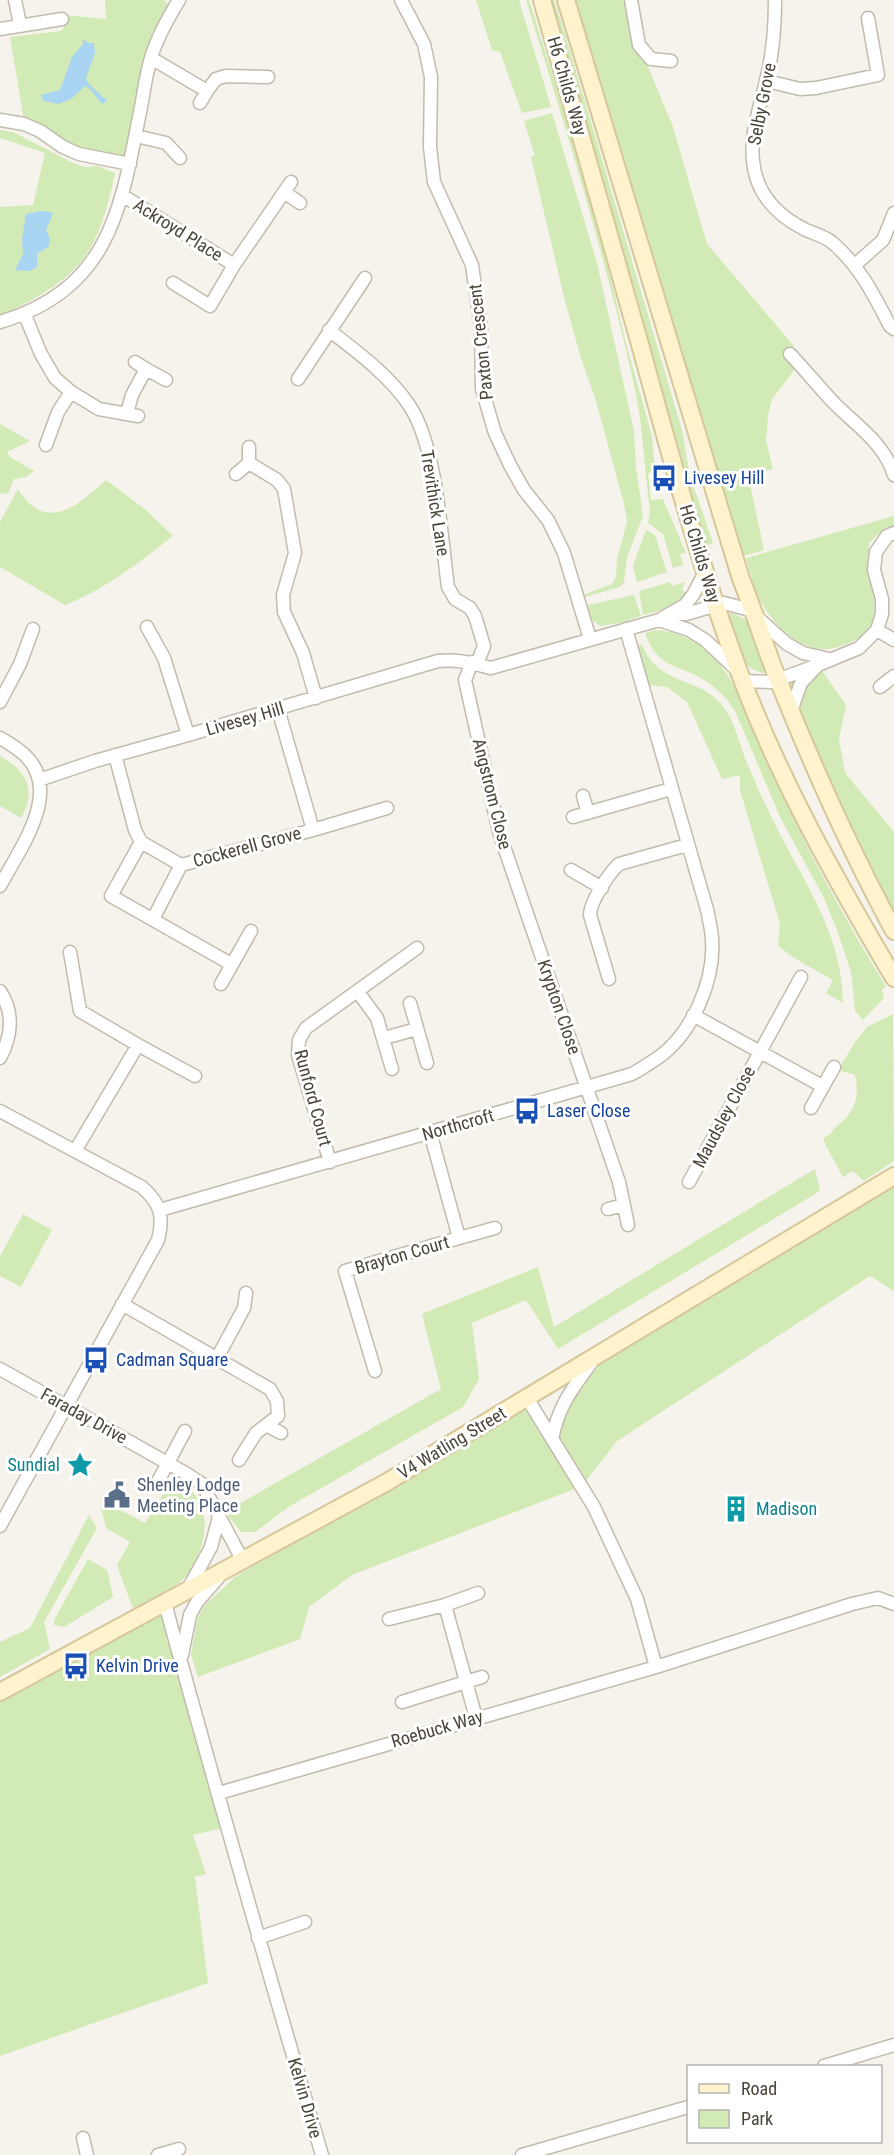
<svg xmlns="http://www.w3.org/2000/svg" width="894" height="2155" viewBox="0 0 894 2155" font-family="'Roboto Condensed',sans-serif">
  <style>
    .green { fill: #d2eab5 }
    .water { fill: #a9d4f2 }
    .lines { fill: none; stroke-linecap: round; stroke-linejoin: round }
    .street-casing { stroke: #c2bbae; stroke-width: 15 }
    .secondary-casing { stroke: #d6c79b; stroke-width: 20 }
    .street { stroke: #fff; stroke-width: 12 }
    .secondary { stroke: #fff3cd; stroke-width: 16 }
    .labels { text-anchor: middle; stroke-width: 6; stroke-linejoin: round; paint-order: stroke }
    .street-label { font-size: 18px; fill: #4b4439; stroke: #fff }
    .transit-label { font-size: 18px; fill: #164399; stroke: #fff; text-anchor: start }
    .culture-label { font-size: 18px; fill: #0d838f; stroke: #fff; text-anchor: end }
    .service-label { font-size: 18px; fill: #4e5e75; stroke: #fff; text-anchor: start }
  </style>
  <rect width="100%" height="100%" fill="#f6f3ec"/>
  <!-- green -->
  <path class="green" d="M 105,0 L 163,0 L 168,4 L 152,34 L 125,156 L 76,150 L 49,129 L 24,120 L 10,37 L 61,31 L 66,24 L 65,15 L 106,19 Z
    M 476,0 L 519,0 L 551,107 L 522,113 L 500,52 L 492,50 Z
    M 526,0 L 529,0 L 594,207 L 626,343 L 652,436 L 655,472 L 648,473 L 651,500 L 663,499 L 686,553 L 680,554 L 683,565 L 673,568 L 663,534 L 648,523 L 650,511 C 644,467 643,423 633,380 C 604,252 565,126 526,0 Z
    M 546,0 L 554,0 L 562,24 L 682,430 L 690,476 L 713,543 L 700,548 Z
    M 566,0 L 631,0 L 639,45 L 673,127 L 707,244 L 794,346 L 793,372 L 772,399 L 768,416 L 766,440 L 773,469 L 748,475 L 764,550 L 737,558 Z
    M 552,113 L 597,263 L 634,431 L 636,467 L 643,516 L 627,557 L 624,582 L 620,587 L 585,597 L 583,595 L 612,584 L 616,577 L 617,559 L 627,522 L 624,504 L 596,401 L 580,355 L 564,297 L 531,157 L 535,156 L 524,121 Z
    M 0,130 L 13,132 L 71,162 L 85,167 L 97,166 L 115,173 C 110,197 104,221 93,243 C 76,278 34,301 0,315 L 0,207 L 33,205 L 45,153 L 0,138 Z
    M 0,424 L 30,441 L 7,452 L 10,457 L 34,471 L 26,477 L 14,479 L 8,494 L 0,493 Z
    M 106,480 L 146,510 L 173,536 C 138,563 106,589 65,605 L 0,567 L 0,522 L 18,489 C 45,534 78,506 106,480 Z
    M 894,516 L 894,526 L 885,528 L 869,543 C 869,551 868,559 868,566 C 869,585 880,606 871,624 C 864,637 851,643 838,647 C 806,657 775,628 761,602 C 754,588 750,573 746,558 Z
    M 646,530 L 655,535 L 667,572 L 637,582 L 633,566 Z
    M 670,582 L 672,586 L 685,582 L 682,590 L 687,593 L 673,607 L 643,615 L 639,591 Z
    M 634,595 L 641,616 L 620,623 L 600,626 L 591,619 L 588,605 Z
    M 732,613 L 746,620 L 749,626 L 767,669 L 765,673 C 739,671 734,636 726,616 Z
    M 655,630 C 672,631 691,638 705,649 C 741,678 767,760 786,802 C 815,866 850,927 886,987 L 882,990 L 884,998 L 863,1020 L 855,1011 L 851,972 L 837,930 L 823,896 L 780,817 L 736,713 C 728,699 718,689 704,680 C 677,663 658,670 645,633 Z
    M 642,644 C 658,687 698,675 723,706 C 736,723 740,748 749,768 C 761,796 774,824 789,851 C 816,902 842,943 843,1003 L 826,993 L 833,980 L 796,959 L 778,946 L 780,924 L 740,790 L 740,775 L 722,779 L 687,702 L 667,687 L 648,685 L 638,646 Z
    M 818,665 L 846,705 L 839,739 L 845,773 L 894,832 L 894,925 L 778,679 Z
    M 0,756 C 27,771 37,790 21,818 L 0,806 Z
    M 893,1014 L 894,1161 L 864,1181 L 853,1171 L 843,1177 L 827,1148 L 823,1138 L 831,1134 C 834,1127 838,1126 844,1120 C 857,1107 859,1092 855,1075 L 838,1070 L 855,1042 L 867,1027 Z
    M 815,1169 L 820,1191 L 558,1349 L 526,1300 L 472,1323 L 479,1379 L 463,1407 L 290,1506 L 255,1532 L 241,1532 L 228,1516 L 230,1509 L 441,1389 L 422,1314 L 538,1267 L 554,1327 Z
    M 894,1176 L 894,1291 L 870,1276 L 617,1441 L 582,1486 L 352,1575 L 309,1607 L 300,1639 L 198,1677 L 191,1655 L 197,1620 L 204,1606 L 235,1577 L 326,1524 L 527,1398 L 551,1438 L 595,1357 Z
    M 23,1214 L 52,1230 L 21,1287 L 0,1276 L 0,1256 Z
    M 172,1480 C 210,1492 211,1531 195,1561 C 192,1566 190,1574 185,1578 C 175,1587 146,1601 133,1609 L 117,1565 L 130,1542 L 106,1528 L 101,1508 L 104,1502 L 145,1523 Z
    M 89,1515 L 97,1528 L 44,1622 L 50,1649 L 0,1677 L 0,1642 L 30,1628 Z
    M 88,1559 L 107,1570 L 113,1597 L 64,1627 L 54,1625 L 54,1620 Z
    M 165,1603 L 227,1827 L 193,1835 L 206,1874 L 195,1877 L 208,1983 L 0,2056 L 0,1695 Z"/>
  <!-- water -->
  <path class="water" d="M 83,39 L 88,43 L 94,43 L 95,53 L 86,78 L 88,83 L 107,101 L 102,104 L 89,88 L 85,86 L 71,99 L 59,104 L 43,101 L 41,95 L 60,90 L 72,57 L 83,44 Z
    M 40,211 L 51,212 L 53,214 L 46,230 L 50,239 L 49,246 L 37,254 L 37,267 L 30,271 L 15,270 L 23,254 L 22,239 L 26,214 Z"/>
  <g class="lines">
    <!-- street casing -->
    <g class="street-casing">
      <path id="street" d="M 15,0 L 20,24
        M 401,0 L 424,44 L 431,77 L 430,147 L 434,182 L 472,265 L 481,328 L 482,389 L 495,433 L 510,465 L 524,490 L 548,520 L 564,553 L 590,639
        M 631,0 L 639,45 L 651,59 L 671,61
        M 775,0 C 775,28 773,54 766,81 C 760,108 750,133 753,161 C 756,194 778,216 806,230 C 815,234 827,237 834,244 C 860,267 874,295 890,326 L 894,329
        M 0,29 L 62,19
        M 151,58 L 207,91 L 216,79 L 226,76 L 268,77
        M 767,81 L 800,89 L 816,88 L 878,75 L 868,18
        M 200,103 L 207,91
        M 0,120 L 24,124 L 40,131 L 63,147 L 79,154 L 130,164
        M 136,136 L 166,143 L 180,158
        M 284,192 L 300,203
        M 122,195 L 234,265
        M 855,265 L 883,240 L 894,213
        M 173,283 L 210,306 L 234,265 L 291,182
        M 24,313 L 41,354 L 55,378 L 71,392 L 99,409 L 138,416
        M 0,322 C 112,288 121,207 141,107 C 144,91 146,74 151,58 C 157,37 168,18 179,0
        M 329,330 C 357,352 389,375 409,405 C 437,446 441,537 448,587 L 455,599 L 470,608 L 475,616 L 484,646 L 477,664
        M 790,354 C 805,370 819,387 834,403 C 857,426 884,443 894,475
        M 135,362 L 146,369
        M 298,379 L 365,278
        M 127,413 L 132,395 L 146,369 L 166,380
        M 46,445 L 58,412 L 71,392
        M 249,447 L 249,463
        M 236,474 L 249,463 L 277,480 L 284,489 L 295,553 L 283,595 L 284,612 L 303,653 L 316,698
        M 672,614 L 686,614 L 724,603 L 754,611
        M 757,617 L 787,644 L 803,653 L 829,659
        M 659,620 L 689,630 L 705,640 L 736,669
        M 147,627 L 164,658 L 188,735
        M 877,630 L 894,640
        M 472,662 L 465,680 L 499,832 L 619,1182 L 628,1225
        M 743,681 L 772,682 L 818,665 L 859,648 L 877,630 L 882,614 L 882,599 L 874,570 L 876,552 L 887,536 L 894,533
        M 880,687 L 894,676
        M 0,702 L 20,664 L 33,629
        M 791,711 L 801,683 L 817,666
        M 0,738 C 7,742 14,746 20,751 C 67,787 20,848 0,886
        M 115,755 L 135,830 L 141,842 L 181,865 L 313,830 L 278,709
        M 39,780 L 95,761 L 188,735 L 438,661 C 459,659 471,663 491,668 L 659,620 L 685,605 L 693,595 L 705,572
        M 583,796 L 588,813
        M 573,817 L 671,789
        M 313,830 L 387,808
        M 141,842 L 111,896 L 231,964
        M 571,870 L 602,888
        M 153,919 L 181,865
        M 70,952 L 80,1011 L 138,1045 L 75,1151
        M 609,979 L 590,915 C 590,902 609,873 619,864 L 687,845
        M 221,984 L 251,931
        M 0,991 C 14,1012 12,1036 0,1058
        M 358,992 L 377,1018 L 392,1069
        M 410,1003 L 427,1063
        M 693,1015 L 822,1086
        M 384,1038 L 417,1029
        M 138,1045 L 195,1076
        M 811,1108 L 834,1067
        M 0,1111 L 142,1187 C 161,1204 164,1216 158,1240 L 0,1526
        M 330,1162 L 298,1055 L 299,1040 L 306,1028 L 417,948
        M 689,1182 L 801,977
        M 608,1209 L 624,1205
        M 160,1210 L 632,1074 C 641,1069 650,1063 659,1057 C 692,1033 715,981 712,940 C 712,931 709,922 708,913 L 626,629
        M 459,1238 L 495,1228
        M 122,1304 L 270,1389 L 277,1401 L 278,1416 L 256,1433 L 239,1460
        M 217,1358 L 244,1308 L 246,1293
        M 0,1369 L 187,1474 L 202,1484 L 243,1561
        M 375,1371 L 345,1271 L 459,1238 L 430,1132
        M 527,1398 L 594,1507 L 637,1599 L 656,1667
        M 268,1426 L 281,1433
        M 552,1439 C 559,1404 573,1388 593,1360
        M 156,1485 L 185,1431
        M 187,1591 L 211,1547 L 219,1517
        M 165,1603 C 215,1788 268,1971 322,2155
        M 389,1619 L 445,1605
        M 182,1655 L 190,1615 L 197,1602 L 218,1578
        M 402,1702 L 482,1677
        M 476,1718 L 445,1605 L 478,1593
        M 219,1793 L 656,1667 L 852,1604 L 878,1598 L 894,1604
        M 258,1938 L 305,1922
        M 824,2066 L 894,2045
        M 83,2138 L 87,2155
        M 158,2155 L 179,2149
        M 522,2155 L 688,2107"/>
    </g>
    <!-- secondary casing -->
    <g class="secondary-casing">
      <path id="secondary" d="M 542,0 C 576,116 608,232 641,348 C 671,457 700,567 740,674 C 780,781 836,880 894,978
        M 566,0 L 741,579 C 755,613 765,648 779,682 C 813,767 850,850 894,931
        M 0,1692 L 387,1482 L 894,1176"/>
    </g>
    <!-- street -->
    <use href="#street" class="street"/>
    <!-- secondary -->
    <use href="#secondary" class="secondary"/>
  </g>
  <!-- icons -->
  <defs>
    <g id="bus-bare" transform="scale(2.07)"><path d="M-5-6H5V4H4V6H2V4H-2V6H-4V4H-5ZM-3.5-4V0h7V-4ZM-3.5 1.2v1.5H-2V1.2ZM2 1.2v1.5H3.5V1.2Z" fill="#1a4fb4" stroke="#fff" stroke-width="2.5" paint-order="stroke"/></g>
    <g id="sight-bare" transform="scale(2.07)"><path d="M0-6L1.8-2.2L6-1.7L2.9 1.2L3.7 5.4L0 3.3L-3.7 5.4L-2.9 1.2L-6-1.7L-1.8-2.2Z" fill="#0f9aa8" stroke="#fff" stroke-width="2.5" paint-order="stroke"/></g>
    <g id="civic-bare" transform="scale(2.07)"><path d="M-.6-6.5H3V-4.5H.6V-3L4-1V1h2V6H-6V1h2V-1L-.6-3ZM-1.2 2.5V6h2.4V2.5Z" fill="#5c6f8a" stroke="#fff" stroke-width="2.5" paint-order="stroke"/></g>
    <g id="building-bare" transform="scale(2.07)"><path d="M-4-6H4V6H1V3H-1V6H-4ZM-2.5-4.3h1.7v1.8h-1.7ZM.8-4.3h1.7v1.8H.8ZM-2.5-1h1.7V.8h-1.7ZM.8-1h1.7V.8H.8Z" fill="#0f9aa8" stroke="#fff" stroke-width="2.5" paint-order="stroke"/></g>
  </defs>
  <g fill-rule="evenodd">
    <use href="#bus-bare" x="664" y="478"/>
    <use href="#bus-bare" x="527" y="1111"/>
    <use href="#bus-bare" x="96" y="1360"/>
    <use href="#sight-bare" x="80" y="1465"/>
    <use href="#civic-bare" x="117" y="1495"/>
    <use href="#building-bare" x="736" y="1509"/>
    <use href="#bus-bare" x="76" y="1666"/>
  </g>
  <g class="labels">
    <!-- street labels -->
    <g class="street-label">
      <text transform="translate(567 86) rotate(74)" y="6">H6 Childs Way</text>
      <text transform="translate(762 104) rotate(-79)" y="6">Selby Grove</text>
      <text transform="translate(178 230) rotate(32)" y="6">Ackroyd Place</text>
      <text transform="translate(481 342) rotate(-96)" y="6">Paxton Crescent</text>
      <text transform="translate(435 503) rotate(81)" y="6">Trevithick Lane</text>
      <text transform="translate(700 554) rotate(73)" y="6">H6 Childs Way</text>
      <text transform="translate(245 719) rotate(-16)" y="6">Livesey Hill</text>
      <text transform="translate(492 794) rotate(76)" y="6">Angstrom Close</text>
      <text transform="translate(247 847) rotate(-15)" y="6">Cockerell Grove</text>
      <text transform="translate(559 1007) rotate(71)" y="6">Krypton Close</text>
      <text transform="translate(313 1098) rotate(75)" y="6">Runford Court</text>
      <text transform="translate(724 1117) rotate(-62)" y="6">Maudsley Close</text>
      <text transform="translate(458 1125) rotate(-16)" y="6">Northcroft</text>
      <text transform="translate(402 1255) rotate(-16)" y="6">Brayton Court</text>
      <text transform="translate(84 1416) rotate(29)" y="6">Faraday Drive</text>
      <text transform="translate(452 1443) rotate(-31)" y="6">V4 Watling Street</text>
      <text transform="translate(437 1729) rotate(-16)" y="6">Roebuck Way</text>
      <text transform="translate(305 2098) rotate(74)" y="6">Kelvin Drive</text>
    </g>
    <!-- transit labels -->
    <g class="transit-label">
      <text x="684" y="484">Livesey Hill</text>
      <text x="547" y="1117">Laser Close</text>
      <text x="116" y="1366">Cadman Square</text>
      <text x="96" y="1672">Kelvin Drive</text>
    </g>
    <!-- culture labels -->
    <g class="culture-label">
      <text x="60" y="1471">Sundial</text>
      <text x="756" y="1515" text-anchor="start">Madison</text>
    </g>
    <!-- service labels -->
    <g class="service-label">
      <text x="137" y="1491">Shenley Lodge<tspan x="137" dy="21">Meeting Place</tspan></text>
    </g>
  </g>
  <!-- legend -->
  <rect x="687" y="2065" width="195" height="78" fill="#ffffff" stroke="#b7b4b0" stroke-width="1.5"/>
  <rect x="699" y="2084" width="30" height="9" fill="#fff3cd" stroke="#b7b4b0" stroke-width="1.5"/>
  <text x="741" y="2095" font-size="18" fill="#4b4439">Road</text>
  <rect x="699" y="2110" width="30" height="18" fill="#d2eab5" stroke="#b7b4b0" stroke-width="1.5"/>
  <text x="741" y="2125" font-size="18" fill="#4b4439">Park</text>
</svg>
